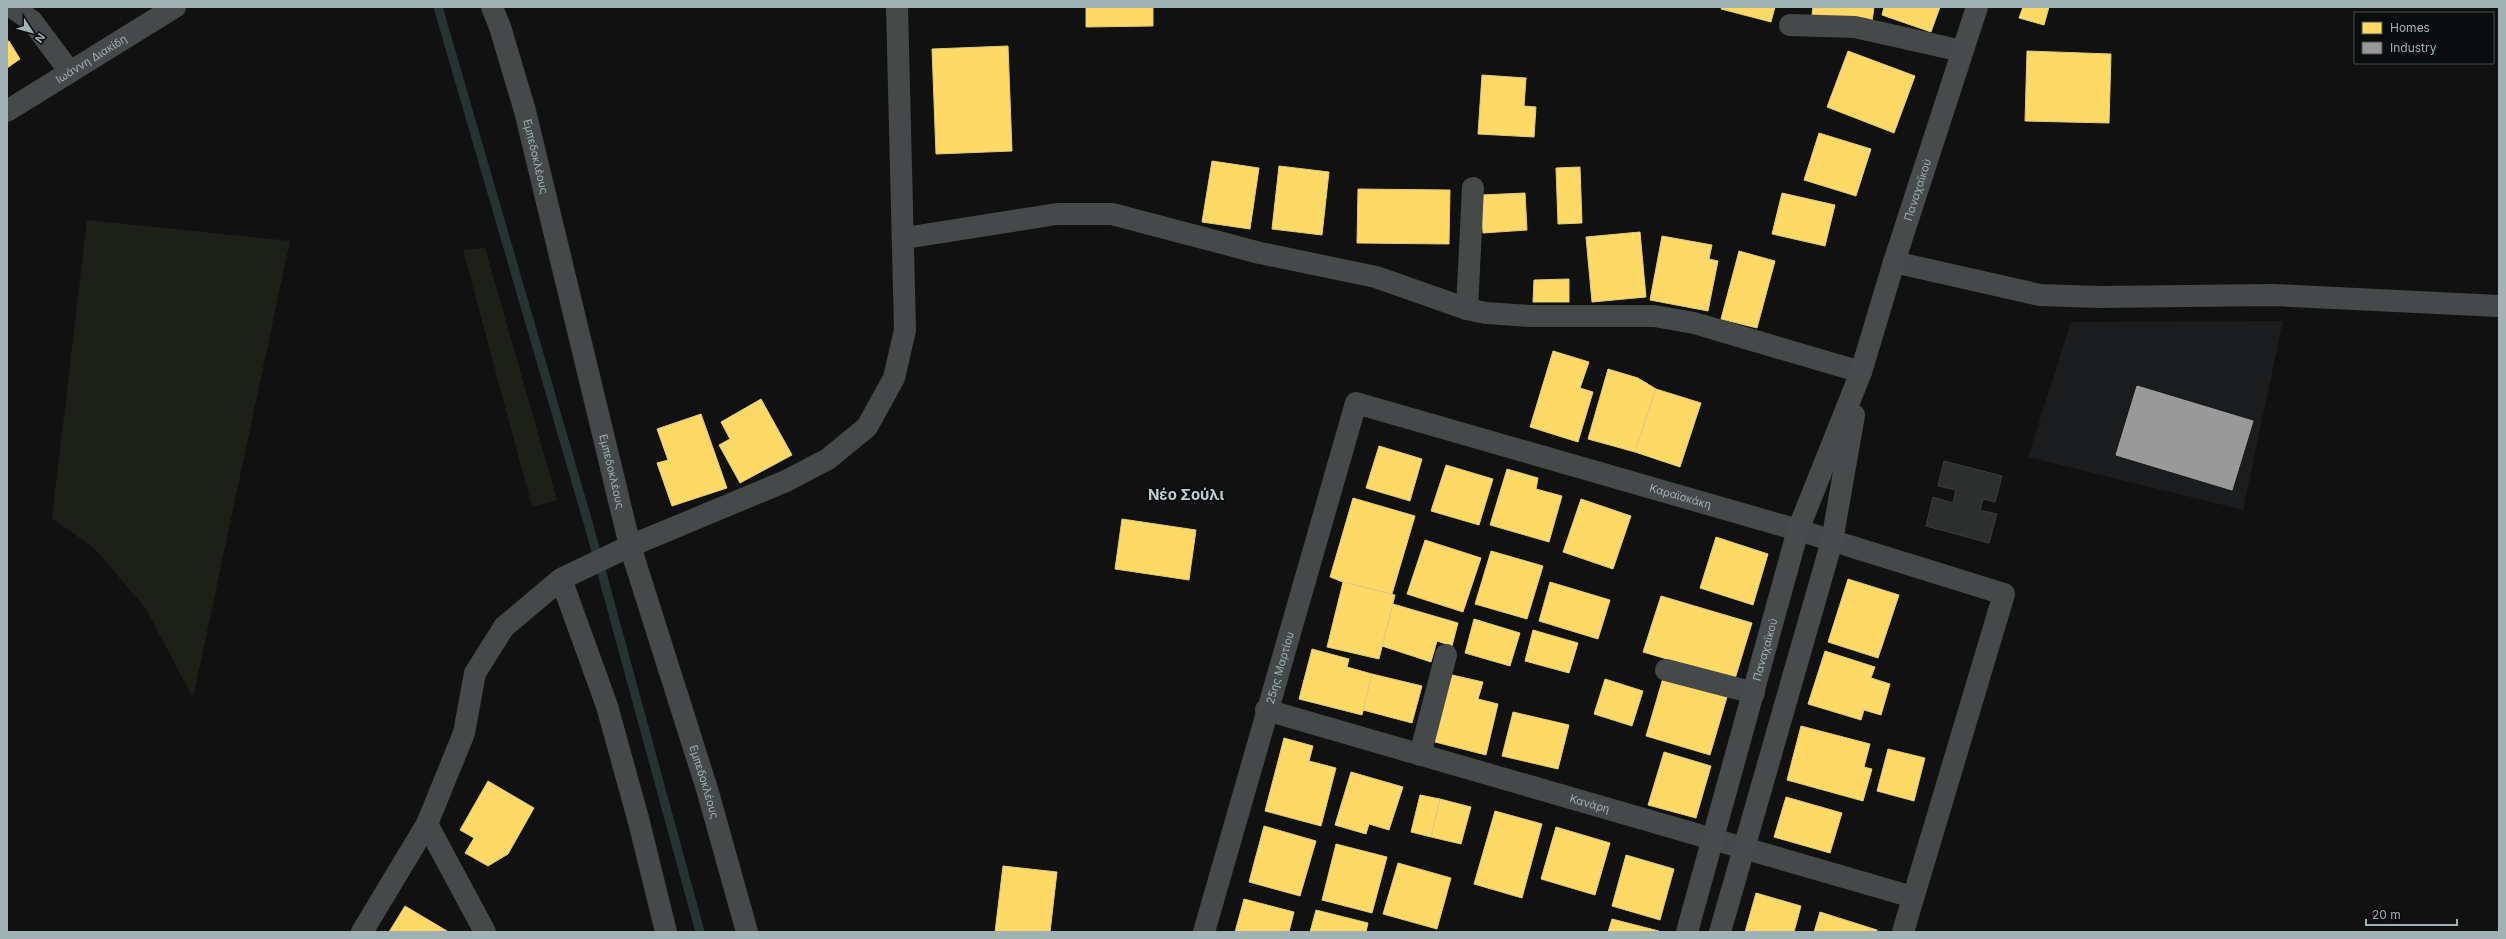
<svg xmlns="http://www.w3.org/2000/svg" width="2506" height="939" viewBox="0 0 2506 939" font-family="Inter,sans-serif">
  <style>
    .built { fill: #1b1c1d }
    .green { fill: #1c2019 }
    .homes { fill: #ffd966; stroke: #e2cd7d }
    .industry { fill: #999; stroke: #9ba0a1 }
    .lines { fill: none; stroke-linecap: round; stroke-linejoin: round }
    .stream { stroke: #253432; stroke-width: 9 }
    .building { fill: #2d2f2f; stroke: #393d3e }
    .minor { stroke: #45494a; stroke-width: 22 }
    .major { stroke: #474b4c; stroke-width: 22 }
    .labels { text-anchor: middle; stroke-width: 4; stroke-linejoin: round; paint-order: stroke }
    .street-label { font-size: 11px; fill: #a0b2b4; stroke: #0b0c0d }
    .district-label { font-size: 15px; font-weight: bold; fill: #c1ced0; stroke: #0b0c0d }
  </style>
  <rect width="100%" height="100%" fill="#111"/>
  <!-- built -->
  <path class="built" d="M 2283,321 L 2243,510 L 2028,457 L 2071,322 Z"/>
  <!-- green -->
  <path class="green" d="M 87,220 L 290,241 L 193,698 L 146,609 L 94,548 L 52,518 Z
    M 485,248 L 557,500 L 532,507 L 463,250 Z"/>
  <!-- homes -->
  <path class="homes" d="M 1086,7 L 1153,7 L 1153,26 L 1086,27 Z
    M 1722,7 L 1775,7 L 1771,22 L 1721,9 Z
    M 1813,7 L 1874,7 L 1872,22 L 1812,15 Z
    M 1884,7 L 1940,7 L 1931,32 L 1882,15 Z
    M 2023,7 L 2049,7 L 2044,25 L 2019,18 Z
    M 9,41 L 20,59 L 7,68 L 7,42 Z
    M 1008,46 L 1012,151 L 936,154 L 932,49 Z
    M 1848,51 L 1915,76 L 1894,133 L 1827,107 Z
    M 2027,51 L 2111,54 L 2109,123 L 2025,121 Z
    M 1482,75 L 1526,78 L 1524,106 L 1536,107 L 1534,137 L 1478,134 Z
    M 1819,133 L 1871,149 L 1856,196 L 1804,180 Z
    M 1212,161 L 1259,168 L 1250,229 L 1202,222 Z
    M 1279,166 L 1329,172 L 1322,235 L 1272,229 Z
    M 1580,167 L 1582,223 L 1558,224 L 1556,168 Z
    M 1358,189 L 1450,190 L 1449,244 L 1357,243 Z
    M 1525,193 L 1527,230 L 1483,233 L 1481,195 Z
    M 1782,193 L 1835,205 L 1825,246 L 1772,234 Z
    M 1640,232 L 1646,297 L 1592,302 L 1586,237 Z
    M 1662,236 L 1712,245 L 1709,259 L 1718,261 L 1708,311 L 1650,300 Z
    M 1739,251 L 1775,261 L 1757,328 L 1721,319 Z
    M 1569,279 L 1569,302 L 1533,302 L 1534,280 Z
    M 1553,351 L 1589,362 L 1580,388 L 1593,392 L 1578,442 L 1530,427 Z
    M 1608,369 L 1638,378 L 1656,389 L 1635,452 L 1588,439 Z
    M 1656,389 L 1701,403 L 1680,467 L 1635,452 Z
    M 761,399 L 792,455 L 740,483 L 719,445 L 730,439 L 721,422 Z
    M 701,414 L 727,488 L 672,506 L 657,463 L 668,460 L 657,429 Z
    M 1379,446 L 1422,459 L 1410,501 L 1366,488 Z
    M 1446,465 L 1493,479 L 1479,525 L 1431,511 Z
    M 1507,469 L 1538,478 L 1536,489 L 1562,496 L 1549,542 L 1490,525 Z
    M 1353,498 L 1415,516 L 1392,594 L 1343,582 L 1330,577 Z
    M 1581,499 L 1631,516 L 1613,569 L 1563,552 Z
    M 1122,519 L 1196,530 L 1189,580 L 1115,569 Z
    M 1716,537 L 1768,554 L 1753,605 L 1700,588 Z
    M 1425,540 L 1481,558 L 1463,612 L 1407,594 Z
    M 1491,551 L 1543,566 L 1527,619 L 1475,604 Z
    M 1848,579 L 1899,595 L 1878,658 L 1828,642 Z
    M 1343,582 L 1395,595 L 1379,659 L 1327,647 Z
    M 1550,582 L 1610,600 L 1598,639 L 1539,621 Z
    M 1661,596 L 1752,623 L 1735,679 L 1643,652 Z
    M 1393,604 L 1458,623 L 1452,646 L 1437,641 L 1431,662 L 1382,646 Z
    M 1474,619 L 1520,633 L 1510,666 L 1465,653 Z
    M 1533,630 L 1578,643 L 1569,673 L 1525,661 Z
    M 1312,649 L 1349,659 L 1347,667 L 1372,674 L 1362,715 L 1299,699 Z
    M 1825,651 L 1875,667 L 1871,678 L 1890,684 L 1881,715 L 1864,710 L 1861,720 L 1808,704 Z
    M 1372,674 L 1422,686 L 1412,723 L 1363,710 Z
    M 1452,675 L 1483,682 L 1478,699 L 1498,704 L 1486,755 L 1435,742 Z
    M 1663,678 L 1727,697 L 1710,755 L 1646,736 Z
    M 1605,679 L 1643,691 L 1632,726 L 1594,714 Z
    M 1513,712 L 1569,725 L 1558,769 L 1502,756 Z
    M 1801,726 L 1870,744 L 1864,767 L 1872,769 L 1863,801 L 1787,780 Z
    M 1284,738 L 1313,746 L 1309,761 L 1336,768 L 1321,826 L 1265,811 Z
    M 1888,749 L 1925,758 L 1914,801 L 1877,791 Z
    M 1664,752 L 1711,766 L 1696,818 L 1648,805 Z
    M 1351,772 L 1403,787 L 1389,830 L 1369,824 L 1366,834 L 1335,825 Z
    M 488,781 L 534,808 L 508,854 L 488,866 L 465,853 L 474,838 L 460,830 Z
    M 1420,795 L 1440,799 L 1431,837 L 1411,832 Z
    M 1786,797 L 1842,813 L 1830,853 L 1774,837 Z
    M 1440,799 L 1471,807 L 1461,844 L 1431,837 Z
    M 1495,811 L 1542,824 L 1522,898 L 1474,884 Z
    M 1264,826 L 1316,841 L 1300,896 L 1249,882 Z
    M 1556,827 L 1610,843 L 1595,895 L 1541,879 Z
    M 1336,844 L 1387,857 L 1372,913 L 1322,900 Z
    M 1626,855 L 1674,869 L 1660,920 L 1612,906 Z
    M 1398,863 L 1451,878 L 1437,929 L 1383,914 Z
    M 1003,866 L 1057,872 L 1050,932 L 995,932 Z
    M 1756,893 L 1801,906 L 1794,932 L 1745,932 Z
    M 1244,899 L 1294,912 L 1289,932 L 1235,932 Z
    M 405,906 L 447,931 L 446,932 L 389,932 Z
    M 1316,910 L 1368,923 L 1366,932 L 1310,932 Z
    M 1820,912 L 1877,930 L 1877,932 L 1814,932 Z
    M 1612,919 L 1659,931 L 1659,932 L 1608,932 Z"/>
  <!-- industry -->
  <path class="industry" d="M 2137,386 L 2253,421 L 2232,490 L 2116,455 Z"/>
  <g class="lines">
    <!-- stream -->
    <path class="stream" d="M 438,7 L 589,526 L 700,932"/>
  </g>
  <!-- building -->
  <path class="building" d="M 1944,461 L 2002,476 L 1995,502 L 1983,499 L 1980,510 L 1997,514 L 1989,543 L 1926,526 L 1933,497 L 1953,503 L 1956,490 L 1938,486 Z"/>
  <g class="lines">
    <!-- minor -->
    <g class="minor">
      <path d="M 12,7 L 32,21 L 70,72"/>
      <path id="s1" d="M 492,7 L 500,27 L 525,111 L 630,546 L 707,789 L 747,932"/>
      <path d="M 1790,25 L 1855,27 L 1962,51"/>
      <path id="s2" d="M 7,111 L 175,7"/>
      <path d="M 905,238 L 1057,214 L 1112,214 L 1260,253 L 1376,277 L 1467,309 L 1486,313 L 1530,316 L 1654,316 L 1694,323 L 1861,372"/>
      <path d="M 1894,262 L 2040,295 L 2100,297 L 2273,295 L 2499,306"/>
      <path d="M 1467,309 L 1473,188"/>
      <path d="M 561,579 L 607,706 L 639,822 L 666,932"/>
      <path d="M 1666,670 L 1754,693"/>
      <path id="s3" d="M 1266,710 L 1913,897"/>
      <path d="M 1420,755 L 1446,655"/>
      <path d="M 427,824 L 485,932"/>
      <path d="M 362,932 L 427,824 L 464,733 L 475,673 L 504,627 L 561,579 L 630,546 L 786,481 L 828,459 L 867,427 L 894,378 L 905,330 L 897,7"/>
      <path id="s4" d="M 1204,932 L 1356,403 L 1798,530 L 2004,594 L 1903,932"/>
    </g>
    <!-- major -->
    <g class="major">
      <path id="s5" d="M 1687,932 L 1798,530 L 1861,372 L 1894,262 L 1977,7"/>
      <path d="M 1720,932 L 1832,541 L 1854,415"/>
    </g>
  </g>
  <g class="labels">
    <!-- street labels -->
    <g class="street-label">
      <text dy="4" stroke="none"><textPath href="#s2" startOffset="99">Ιωάννη Διακίδη</textPath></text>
      <text dy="4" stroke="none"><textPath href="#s1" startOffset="156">Εμπεδοκλέους</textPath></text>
      <text dy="4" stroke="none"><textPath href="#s5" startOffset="778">Παναχαϊκού</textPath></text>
      <text dy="4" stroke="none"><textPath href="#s1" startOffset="480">Εμπεδοκλέους</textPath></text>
      <text dy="4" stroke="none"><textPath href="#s4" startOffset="888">Καραϊσκάκη</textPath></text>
      <text dy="4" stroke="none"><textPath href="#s5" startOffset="293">Παναχαϊκού</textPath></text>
      <text dy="4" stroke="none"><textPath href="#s4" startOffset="275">25ης Μαρτίου</textPath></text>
      <text dy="4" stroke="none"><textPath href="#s1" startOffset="804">Εμπεδοκλέους</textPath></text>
      <text dy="4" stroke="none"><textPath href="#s3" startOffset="337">Κανάρη</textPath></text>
    </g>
    <!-- district labels -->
    <g class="district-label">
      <text x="1186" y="500">Νέο Σούλι</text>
    </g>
  </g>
  <!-- border -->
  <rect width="2506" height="939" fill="none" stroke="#a0b2b4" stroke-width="16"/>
  <!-- legend -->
  <rect x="2354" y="12" width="140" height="52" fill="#0b0c0d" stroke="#474e50"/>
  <rect x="2362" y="22" width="20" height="12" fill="#ffd966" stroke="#474e50"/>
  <text x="2390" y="32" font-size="12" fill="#a0b2b4">Homes</text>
  <rect x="2362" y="42" width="20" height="12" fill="#999999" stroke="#474e50"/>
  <text x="2390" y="52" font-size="12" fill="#a0b2b4">Industry</text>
  <!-- north arrow -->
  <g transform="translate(32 32) rotate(126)" stroke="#0b0c0d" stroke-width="3" paint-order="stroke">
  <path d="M0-3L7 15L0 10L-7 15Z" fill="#a0b2b4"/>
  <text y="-6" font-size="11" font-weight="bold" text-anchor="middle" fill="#a0b2b4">N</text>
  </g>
  <!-- scale -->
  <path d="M2366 919v6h91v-6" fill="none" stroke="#a0b2b4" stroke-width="2"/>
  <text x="2372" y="919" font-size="12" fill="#a0b2b4" stroke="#0b0c0d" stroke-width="3" paint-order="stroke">20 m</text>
</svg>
